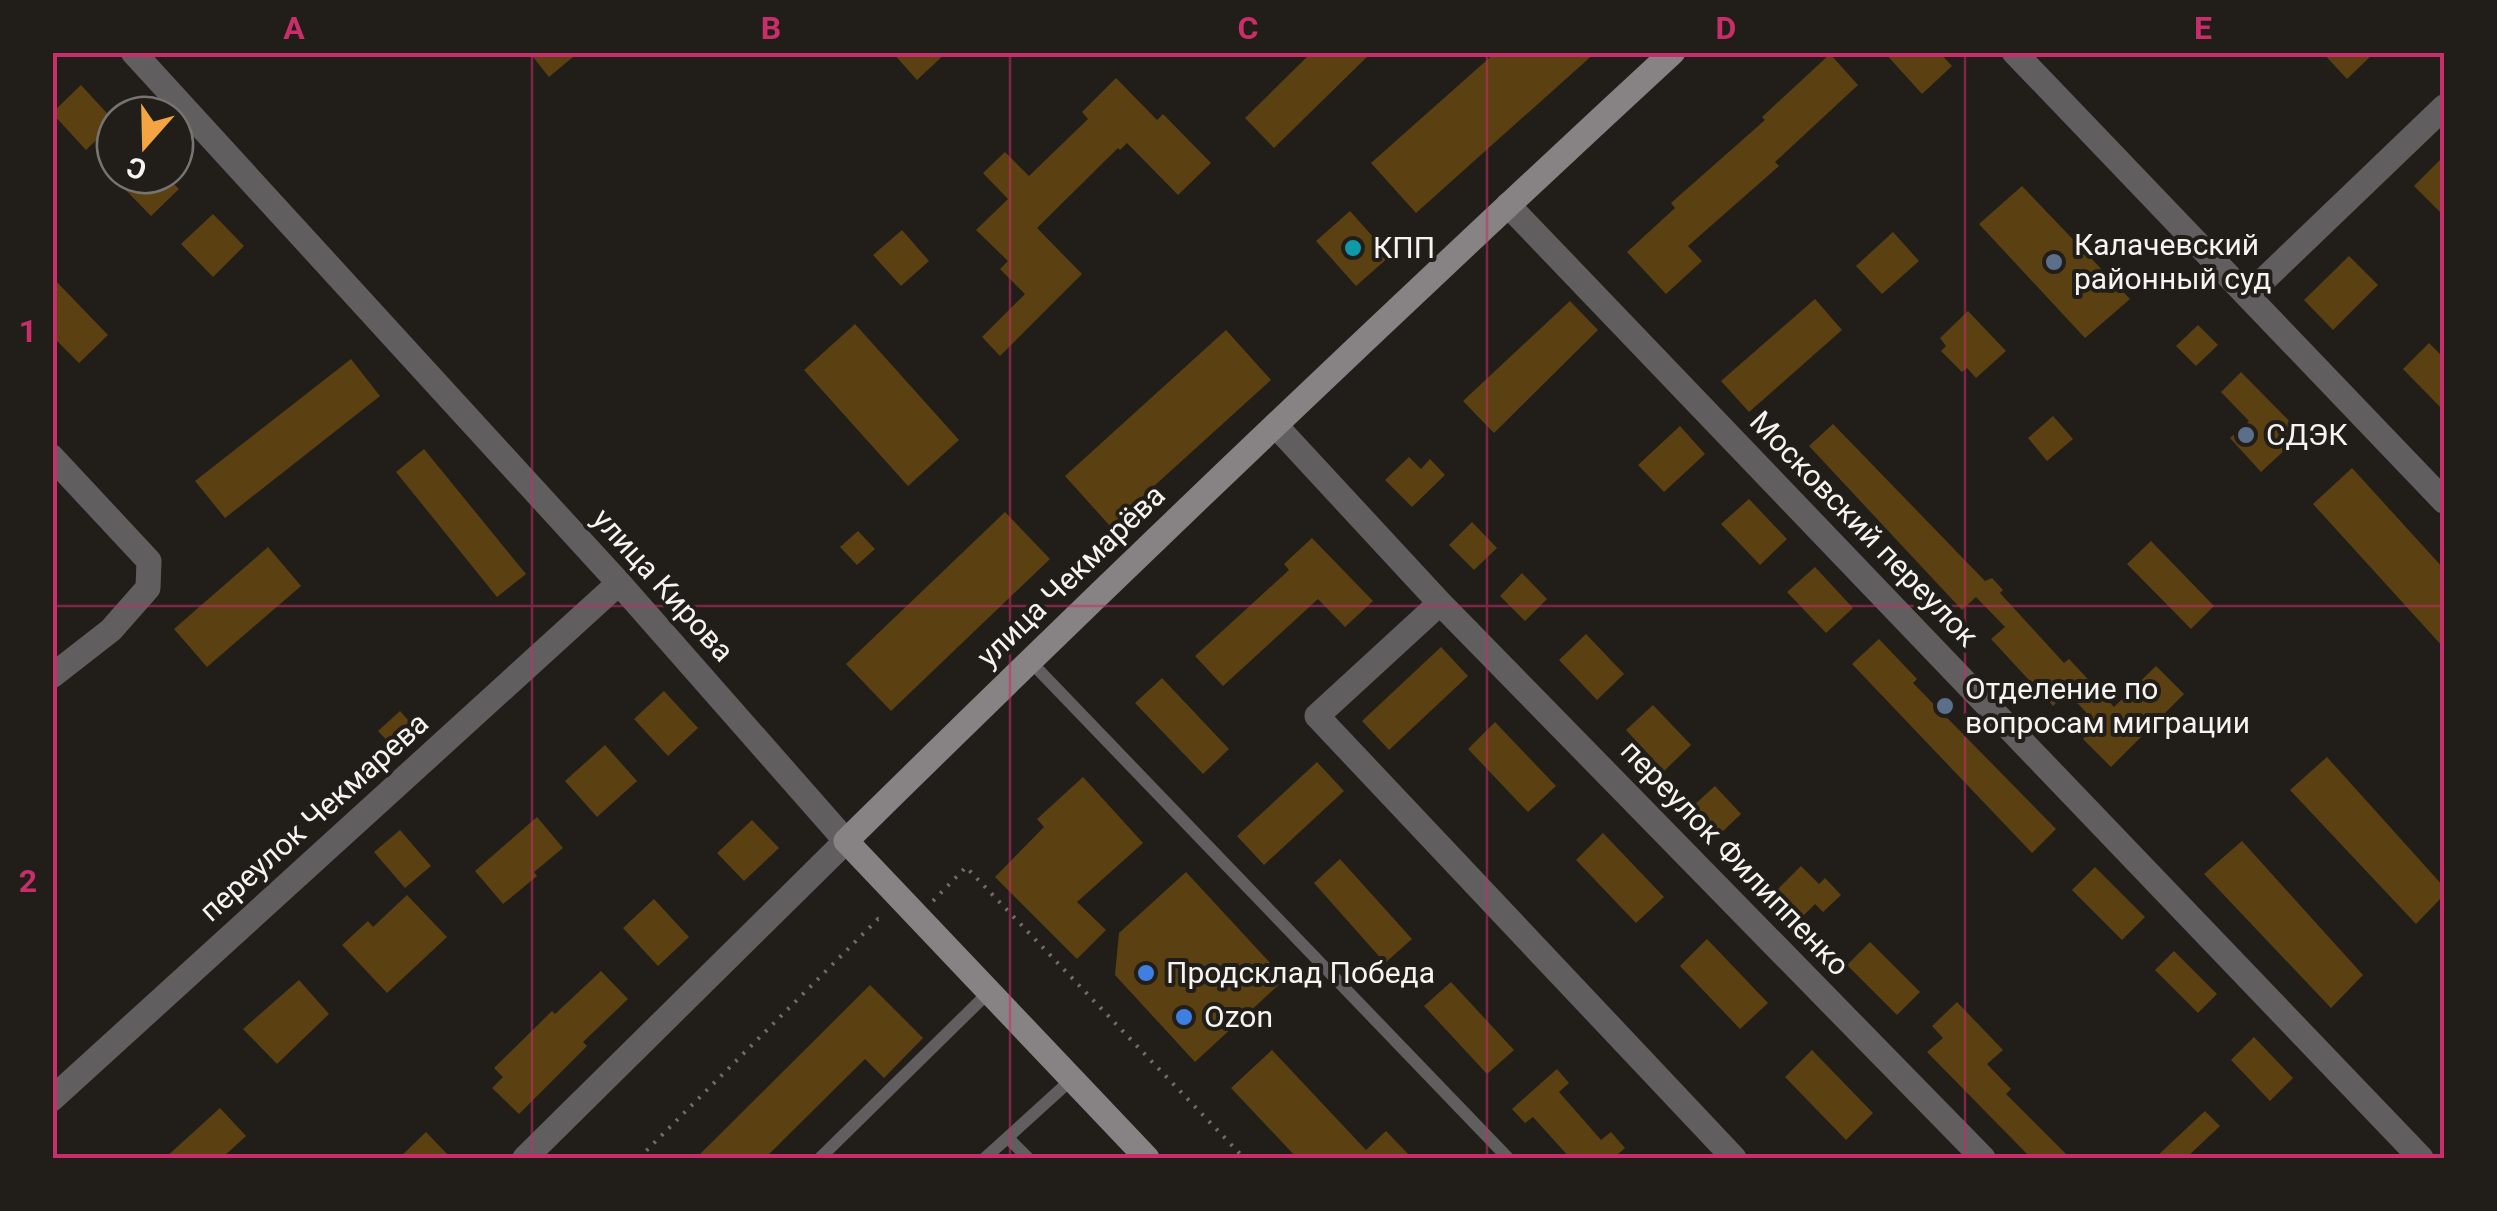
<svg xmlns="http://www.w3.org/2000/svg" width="2497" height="1211" viewBox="0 0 2497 1211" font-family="Roboto,sans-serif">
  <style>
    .building { fill: #5b4011 }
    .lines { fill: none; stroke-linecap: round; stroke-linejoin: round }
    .path { stroke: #706d69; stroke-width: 4; stroke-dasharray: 2.5 8; stroke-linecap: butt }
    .lane { stroke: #615e5f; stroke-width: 12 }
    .street { stroke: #615e5f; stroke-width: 25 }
    .secondary { stroke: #878283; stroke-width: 25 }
    .grid { fill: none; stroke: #c72e6a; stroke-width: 2.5; stroke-opacity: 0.55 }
    .culture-dot { fill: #0f9aa8; stroke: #211e1a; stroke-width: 4 }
    .service-dot { fill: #5c6f8a; stroke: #211e1a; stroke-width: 4 }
    .shop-dot { fill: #3f7fe0; stroke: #211e1a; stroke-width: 4 }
    .labels { text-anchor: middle; stroke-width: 8; stroke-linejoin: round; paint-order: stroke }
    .poi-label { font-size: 30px; fill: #f6f4f1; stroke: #211e1a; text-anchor: start }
    .street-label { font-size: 30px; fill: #f6f4f1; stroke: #211e1a }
    .neatline { fill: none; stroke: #c72e6a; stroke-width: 4 }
    .grid-label { font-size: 32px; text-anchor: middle; font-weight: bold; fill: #c72e6a }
  </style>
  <rect width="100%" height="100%" fill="#211e1a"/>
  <!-- building -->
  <path class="building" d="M 529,52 L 579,52 L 549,77 Z
    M 892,52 L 947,52 L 917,80 Z
    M 1312,52 L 1372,52 L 1274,148 L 1245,118 Z
    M 1496,52 L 1596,52 L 1416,213 L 1371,163 Z
    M 1884,52 L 1939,52 L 1952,66 L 1922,94 Z
    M 2322,52 L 2375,52 L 2347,79 Z
    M 1830,54 L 1858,85 L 1775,162 L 1779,166 L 1688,246 L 1702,261 L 1666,294 L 1627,252 L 1675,208 L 1671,203 L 1765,120 L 1762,117 Z
    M 1116,78 L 1157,120 L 1163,114 L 1211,163 L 1178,195 L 1127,143 L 1120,150 L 1118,148 L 1037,228 L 1082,274 L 1000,356 L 982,337 L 1025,294 L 1000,269 L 1008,261 L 976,230 L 1008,199 L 983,173 L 1005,152 L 1029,176 L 1088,119 L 1082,112 Z
    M 81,85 L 115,122 L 86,150 L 52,113 Z
    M 2444,156 L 2444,216 L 2414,186 Z
    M 111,175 L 165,175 L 179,189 L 151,216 Z
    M 2022,186 L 2130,299 L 2085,338 L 1979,224 Z
    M 1350,211 L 1390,256 L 1356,286 L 1316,241 Z
    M 213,214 L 244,246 L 213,277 L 181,244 Z
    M 902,230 L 929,261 L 901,286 L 873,255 Z
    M 1893,232 L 1919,261 L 1882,294 L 1856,266 Z
    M 2349,256 L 2378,285 L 2333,330 L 2304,300 Z
    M 52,277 L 108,335 L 79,363 L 52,336 Z
    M 1815,299 L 1842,330 L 1749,412 L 1721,381 Z
    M 1570,301 L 1598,330 L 1494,433 L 1463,401 Z
    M 1968,311 L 2006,351 L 1976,378 L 1967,368 L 1962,372 L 1941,351 L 1946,346 L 1940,338 Z
    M 855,324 L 959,440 L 908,486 L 804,370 Z
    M 2198,325 L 2218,345 L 2196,366 L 2176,346 Z
    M 1226,330 L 1271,380 L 1110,526 L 1065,476 Z
    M 2429,343 L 2444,358 L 2444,411 L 2403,369 Z
    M 351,359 L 380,396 L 225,518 L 195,481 Z
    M 2241,372 L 2302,434 L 2261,472 L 2230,438 L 2249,421 L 2221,392 Z
    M 2053,416 L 2073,439 L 2047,461 L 2028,438 Z
    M 1833,424 L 1985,581 L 1992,578 L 2003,590 L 2000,593 L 2064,663 L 2069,659 L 2114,707 L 2156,666 L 2184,694 L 2111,767 L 2083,739 L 2097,724 L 2067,692 L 2053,706 L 1991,639 L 2005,627 L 1976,597 L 1962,610 L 1809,446 Z
    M 1680,426 L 1705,454 L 1664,492 L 1638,465 Z
    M 424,449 L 526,574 L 497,597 L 396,472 Z
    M 1409,457 L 1421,469 L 1430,459 L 1445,475 L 1412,507 L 1385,480 Z
    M 2352,468 L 2444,569 L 2444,648 L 2313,504 Z
    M 1749,499 L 1787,539 L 1760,565 L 1721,524 Z
    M 1005,512 L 1050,559 L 891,711 L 846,664 Z
    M 1472,522 L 1497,548 L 1474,570 L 1449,545 Z
    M 858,531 L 875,549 L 857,565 L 840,547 Z
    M 1312,538 L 1373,601 L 1345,627 L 1318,599 L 1223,686 L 1195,656 L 1289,570 L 1284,564 Z
    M 2151,541 L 2214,606 L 2191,629 L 2127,564 Z
    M 268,547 L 301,586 L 207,667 L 174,629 Z
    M 1815,567 L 1853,608 L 1826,633 L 1787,592 Z
    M 1522,573 L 1547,599 L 1525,621 L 1500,596 Z
    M 1586,634 L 1624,674 L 1597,700 L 1559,660 Z
    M 1879,639 L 1917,679 L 1913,683 L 2056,829 L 2032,853 L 1852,664 Z
    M 1441,647 L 1468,676 L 1389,750 L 1362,721 Z
    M 1162,678 L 1229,749 L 1203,774 L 1135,703 Z
    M 664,691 L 698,728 L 668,756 L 634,719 Z
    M 1653,705 L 1691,745 L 1664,771 L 1626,730 Z
    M 400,711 L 415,728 L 393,747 L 378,731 Z
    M 1495,722 L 1556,786 L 1528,812 L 1468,749 Z
    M 605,745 L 637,781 L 597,817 L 565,781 Z
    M 2327,757 L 2444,887 L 2444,895 L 2416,924 L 2290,790 Z
    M 1317,762 L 1344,791 L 1264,865 L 1237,836 Z
    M 1083,777 L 1143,843 L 1077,902 L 1106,930 L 1077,959 L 995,877 L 1044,827 L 1037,819 Z
    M 1715,786 L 1741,814 L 1721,833 L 1694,805 Z
    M 537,817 L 563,848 L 534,872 L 537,876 L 503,904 L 475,871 Z
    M 752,820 L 779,848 L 744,881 L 717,853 Z
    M 400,830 L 431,866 L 405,888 L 374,852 Z
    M 1603,833 L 1664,897 L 1636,923 L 1576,860 Z
    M 2242,841 L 2363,975 L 2331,1008 L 2204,874 Z
    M 1340,859 L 1412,939 L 1385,963 L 1314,883 Z
    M 1801,866 L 1819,884 L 1825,878 L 1841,895 L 1823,912 L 1815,904 L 1803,916 L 1777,890 Z
    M 2095,867 L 2145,917 L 2122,940 L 2072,890 Z
    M 1186,872 L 1285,979 L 1195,1062 L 1115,975 L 1119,933 Z
    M 407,895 L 447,937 L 387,993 L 342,945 L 368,921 L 373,927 Z
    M 654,899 L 689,937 L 658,966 L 623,928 Z
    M 1707,939 L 1768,1003 L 1740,1029 L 1680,966 Z
    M 1870,942 L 1920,992 L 1897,1015 L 1847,965 Z
    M 2174,951 L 2217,994 L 2198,1013 L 2155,970 Z
    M 601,971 L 628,999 L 583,1042 L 587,1046 L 519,1114 L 492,1088 L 503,1077 L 494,1068 L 552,1011 L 555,1014 Z
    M 299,980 L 329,1014 L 277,1064 L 243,1029 Z
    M 1451,982 L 1514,1050 L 1487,1074 L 1424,1006 Z
    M 870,985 L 923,1038 L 884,1078 L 865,1059 L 765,1158 L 696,1158 Z
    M 1957,1002 L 2003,1050 L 1987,1064 L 2011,1089 L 2006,1094 L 2070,1158 L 2031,1158 L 1927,1052 L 1943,1038 L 1932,1026 Z
    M 2254,1037 L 2293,1078 L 2270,1101 L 2231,1060 Z
    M 1272,1050 L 1366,1150 L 1386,1131 L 1412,1158 L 1297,1158 L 1231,1088 Z
    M 1812,1050 L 1873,1113 L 1846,1140 L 1785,1077 Z
    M 1557,1069 L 1569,1083 L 1559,1092 L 1601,1140 L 1611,1132 L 1625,1148 L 1616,1156 L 1618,1158 L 1570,1158 L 1533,1117 L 1525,1123 L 1512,1109 Z
    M 220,1108 L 246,1136 L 222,1158 L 165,1158 Z
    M 2205,1111 L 2220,1126 L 2186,1158 L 2155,1158 Z
    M 426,1132 L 451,1158 L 399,1158 Z"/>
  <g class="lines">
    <!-- path -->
    <path class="path" d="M 933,901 L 966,867 L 1244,1158
      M 639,1158 L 878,919 L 885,921"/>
    <!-- lane -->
    <path class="lane" d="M 1029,660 L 1508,1158
      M 1008,1138 L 1028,1158
      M 820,1158 L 989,992
      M 985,1158 L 1072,1079"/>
    <!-- street -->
    <path class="street" d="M 133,52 L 619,583 L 846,841 L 525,1158
      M 2014,52 L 2444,501
      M 1508,205 L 2421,1158
      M 2248,295 L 2444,107
      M 1277,427 L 1440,603 L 1983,1158
      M 52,457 L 149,561 L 148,588 L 111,630 L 52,676
      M 1440,603 L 1317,716 L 1734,1158
      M 52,1099 L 619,583"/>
    <!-- secondary -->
    <path class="secondary" d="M 1147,1158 L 846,841 C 1117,574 1393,311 1673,52"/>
  </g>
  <!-- grid -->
  <path class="grid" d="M 532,52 L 532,1158M 1010,52 L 1010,1158M 1487,52 L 1487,1158M 1965,52 L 1965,1158M 52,606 L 2444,606"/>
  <!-- markers -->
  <circle class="culture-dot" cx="1353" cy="248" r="10"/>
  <g class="service-dot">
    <circle cx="2054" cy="262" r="10"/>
    <circle cx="2246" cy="435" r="10"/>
    <circle cx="1945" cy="706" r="10"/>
  </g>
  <g class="shop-dot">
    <circle cx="1146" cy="973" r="10"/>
    <circle cx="1184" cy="1017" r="10"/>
  </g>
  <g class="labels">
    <!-- poi labels -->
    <g class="poi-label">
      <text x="2074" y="255">Калачевский<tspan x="2074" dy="34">районный суд</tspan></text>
      <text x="1373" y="258">КПП</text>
      <text x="2266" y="445">СДЭК</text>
      <text x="1965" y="699">Отделение по<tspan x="1965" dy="34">вопросам миграции</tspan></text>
      <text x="1166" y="983">Продсклад Победа</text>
      <text x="1204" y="1027">Ozon</text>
    </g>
    <!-- street labels -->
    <g class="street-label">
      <text transform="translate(1864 529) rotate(46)" y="10">Московский переулок</text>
      <text transform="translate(1071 576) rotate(-44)" y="10">улица Чекмарёва</text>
      <text transform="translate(663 585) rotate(48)" y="10">улица Кирова</text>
      <text transform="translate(314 817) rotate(-42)" y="10">переулок Чекмарева</text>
      <text transform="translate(1735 858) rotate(46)" y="10">переулок Филиппенко</text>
    </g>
  </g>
  <!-- border -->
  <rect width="2497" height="1211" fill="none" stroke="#211e1a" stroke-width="110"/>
  <!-- north arrow -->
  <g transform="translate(145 145) rotate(200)"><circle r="48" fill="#211e1a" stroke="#767470" stroke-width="2.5"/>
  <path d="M0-8L18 38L0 25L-18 38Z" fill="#f2a540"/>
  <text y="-15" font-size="28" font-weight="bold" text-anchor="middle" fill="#f6f4f1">С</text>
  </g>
  <rect x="55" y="55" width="2387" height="1101" class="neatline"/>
  <g class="grid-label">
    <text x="294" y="39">A</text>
    <text x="771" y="39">B</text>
    <text x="1248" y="39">C</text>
    <text x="1726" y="39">D</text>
    <text x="2203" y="39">E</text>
    <text x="28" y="342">1</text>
    <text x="28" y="892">2</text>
  </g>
</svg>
